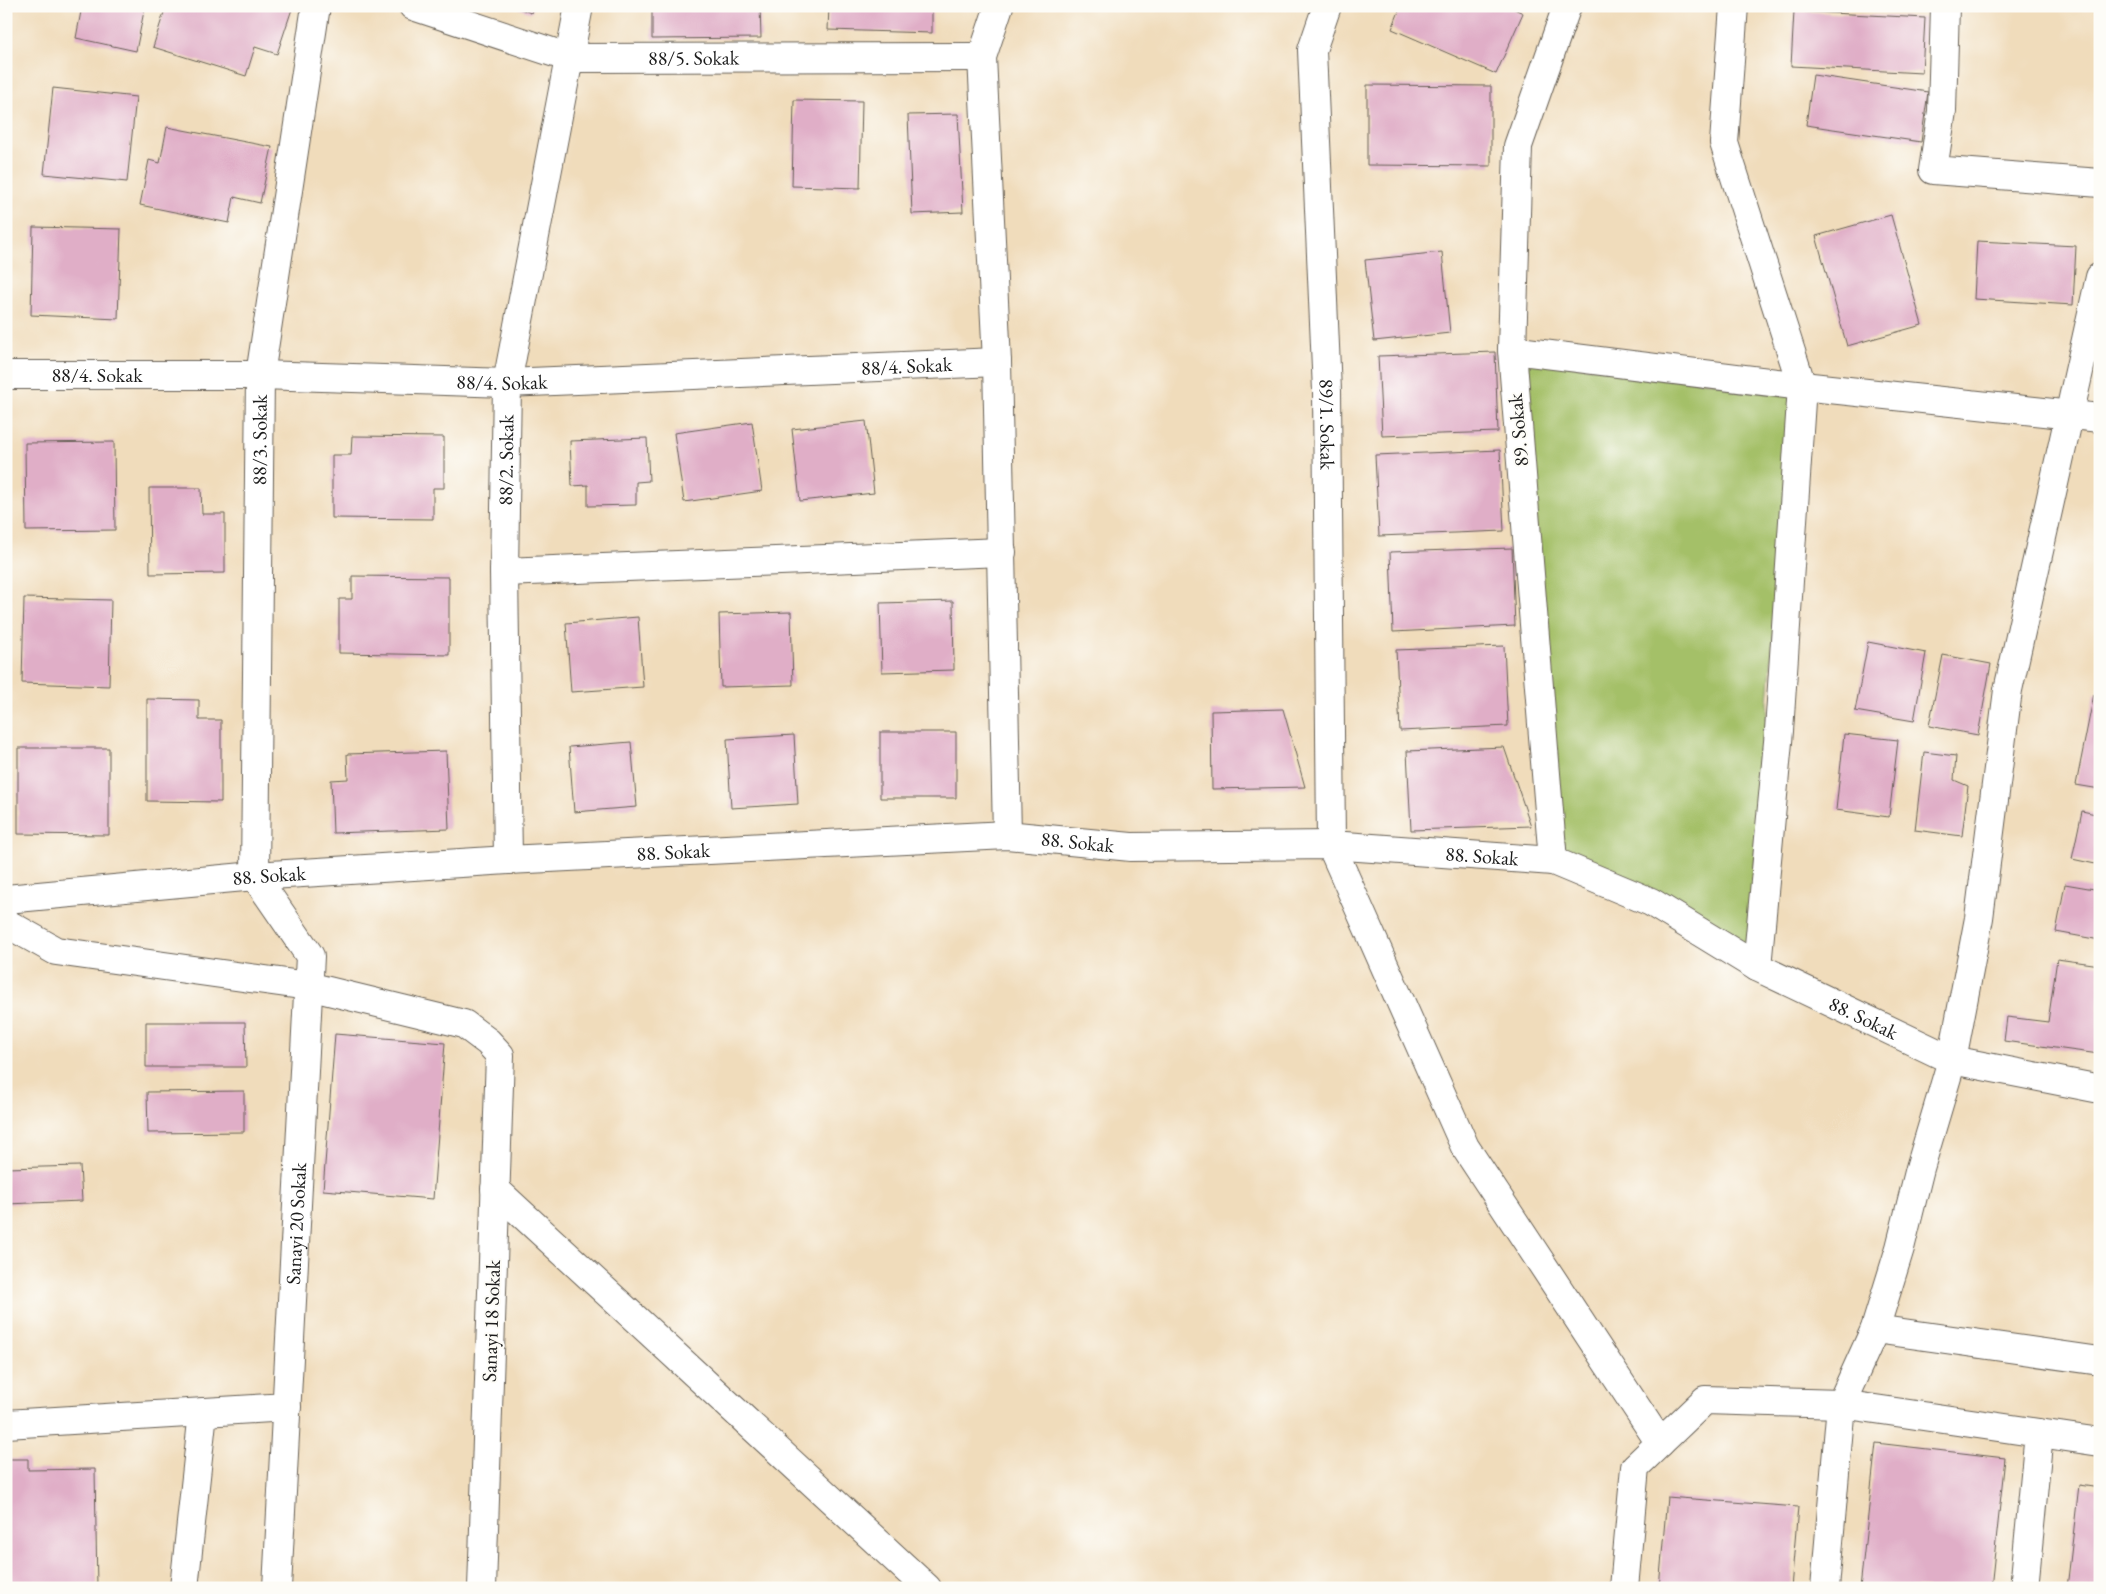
<svg xmlns="http://www.w3.org/2000/svg" width="2106" height="1594" viewBox="0 0 2106 1594" font-family="'EB Garamond',serif">
  <style>
    .green { fill: #a4c067; stroke: #606e42 }
    .building { fill: #e0aec7 }
    .lines { fill: none; stroke-linecap: round; stroke-linejoin: round }
    .street-casing { stroke: #665f54; stroke-width: 30 }
    .street { stroke: #fff; stroke-width: 28 }
    .labels { text-anchor: middle; stroke-width: 4; stroke-linejoin: round; paint-order: stroke }
    .street-label { font-size: 20px; fill: #1c1c1c; stroke: #fdfcf7 }
  </style>
  <rect width="100%" height="100%" fill="#fdfcf7"/>
  <filter id="ink" filterUnits="userSpaceOnUse"><feTurbulence type="fractalNoise" baseFrequency=".02" numOctaves="2"/><feDisplacementMap in="SourceGraphic" scale="10" xChannelSelector="R" yChannelSelector="G"/><feConvolveMatrix kernelMatrix="1 2 1 2 8 2 1 2 1" color-interpolation-filters="sRGB"/></filter>
  <filter id="wash" filterUnits="userSpaceOnUse"><feTurbulence type="fractalNoise" baseFrequency=".0096" numOctaves="4" result="noise"/><feDisplacementMap in="SourceGraphic" scale="20" xChannelSelector="R" yChannelSelector="G"/><feGaussianBlur stdDeviation="1.12" result="paint"/><feColorMatrix in="noise" values="0 0 0 0 0 0 0 0 0 0 0 0 0 0 0 0 0 1.4 0 .05"/><feComposite in="paint" operator="in"/></filter>
  <g filter="url(#wash)">
    <rect width="100%" height="100%" fill="#f0dcbb"/>
    <!-- green -->
    <path class="green" d="M 1521,359 L 1793,392 L 1748,949 L 1563,851 Z"/>
    <g id="blocks">
      <!-- building -->
      <path class="building" d="M 82,6 L 145,6 L 136,51 L 76,38 Z
        M 166,6 L 293,6 L 277,54 L 255,47 L 246,76 L 153,47 Z
        M 513,6 L 534,6 L 531,13 Z
        M 652,6 L 760,6 L 761,38 L 652,39 Z
        M 829,6 L 932,6 L 932,33 L 828,30 Z
        M 1401,6 L 1508,6 L 1523,13 L 1496,74 L 1392,29 Z
        M 1794,11 L 1925,18 L 1922,73 L 1791,66 Z
        M 1813,75 L 1928,92 L 1921,142 L 1806,125 Z
        M 1367,85 L 1491,86 L 1491,166 L 1367,165 Z
        M 53,88 L 136,97 L 127,182 L 44,174 Z
        M 794,100 L 862,101 L 860,188 L 792,186 Z
        M 958,114 L 963,212 L 912,214 L 908,115 Z
        M 167,127 L 272,147 L 260,203 L 234,197 L 229,223 L 140,205 L 149,160 L 160,163 Z
        M 1891,215 L 1922,325 L 1847,346 L 1816,236 Z
        M 33,227 L 121,229 L 118,319 L 31,315 Z
        M 1977,241 L 2076,246 L 2073,305 L 1974,299 Z
        M 1442,252 L 1450,333 L 1374,341 L 1365,260 Z
        M 1495,352 L 1498,432 L 1382,436 L 1378,356 Z
        M 866,421 L 874,493 L 800,501 L 792,429 Z
        M 752,422 L 762,491 L 684,502 L 674,433 Z
        M 352,436 L 444,437 L 444,488 L 433,488 L 433,519 L 332,518 L 332,455 L 351,455 Z
        M 647,438 L 649,481 L 636,482 L 636,505 L 588,506 L 588,485 L 572,486 L 570,441 Z
        M 114,442 L 115,530 L 26,531 L 25,443 Z
        M 1500,450 L 1504,531 L 1379,536 L 1375,455 Z
        M 149,488 L 201,488 L 202,514 L 225,514 L 225,573 L 150,574 Z
        M 1512,548 L 1515,626 L 1393,632 L 1390,552 Z
        M 352,576 L 449,577 L 449,655 L 339,653 L 339,599 L 352,599 Z
        M 24,598 L 111,600 L 109,686 L 22,683 Z
        M 953,601 L 954,670 L 882,672 L 880,603 Z
        M 791,612 L 793,685 L 721,687 L 719,614 Z
        M 638,617 L 643,687 L 571,692 L 566,623 Z
        M 1868,642 L 1926,653 L 1914,721 L 1855,711 Z
        M 1504,646 L 1508,726 L 1400,731 L 1396,650 Z
        M 1943,655 L 1991,664 L 1978,735 L 1929,726 Z
        M 2094,694 L 2100,695 L 2100,789 L 2076,785 Z
        M 147,699 L 199,700 L 199,720 L 221,720 L 221,802 L 147,801 Z
        M 1283,709 L 1305,787 L 1212,789 L 1211,711 Z
        M 880,732 L 956,732 L 956,798 L 880,798 Z
        M 1844,734 L 1898,740 L 1889,817 L 1836,810 Z
        M 794,735 L 798,804 L 731,808 L 727,739 Z
        M 631,742 L 637,807 L 574,812 L 569,747 Z
        M 1504,747 L 1531,826 L 1411,830 L 1407,751 Z
        M 18,748 L 109,748 L 109,835 L 18,834 Z
        M 446,751 L 449,829 L 333,833 L 331,780 L 348,779 L 347,754 Z
        M 1924,752 L 1956,756 L 1954,780 L 1968,786 L 1962,836 L 1915,830 Z
        M 2082,811 L 2100,815 L 2100,865 L 2072,859 Z
        M 2065,884 L 2100,890 L 2100,940 L 2056,932 Z
        M 2057,959 L 2100,965 L 2099,1054 L 2004,1041 L 2007,1017 L 2048,1022 Z
        M 146,1022 L 245,1022 L 246,1067 L 146,1067 Z
        M 335,1034 L 445,1043 L 433,1199 L 323,1190 Z
        M 244,1091 L 244,1132 L 148,1133 L 147,1092 Z
        M 80,1166 L 82,1201 L 6,1204 L 6,1168 Z
        M 1876,1443 L 2005,1458 L 1991,1588 L 1860,1588 Z
        M 6,1459 L 28,1459 L 28,1470 L 95,1469 L 97,1588 L 6,1588 Z
        M 2079,1485 L 2100,1488 L 2100,1588 L 2067,1588 Z
        M 1667,1497 L 1798,1507 L 1791,1588 L 1659,1588 Z"/>
    </g>
  </g>
  <g filter="url(#ink)">
    <use href="#blocks" fill-opacity="0" stroke="#665f54" stroke-width="1"/>
    <g class="lines">
      <!-- street casing -->
      <g class="street-casing">
        <g id="street">
          <path id="s1" d="M 413,6 L 570,58 L 982,57"/>
          <path d="M 999,6 L 982,57 L 997,362 L 1007,835"/>
          <path id="s2" d="M 1327,6 L 1312,50 L 1327,391 L 1331,845 L 1465,1147 L 1660,1443"/>
          <path d="M 1734,6 L 1724,143 L 1802,386 L 1779,731 L 1757,967"/>
          <path d="M 1945,6 L 1942,111 L 1933,170 L 2100,183"/>
          <path d="M 1512,350 L 1802,386 L 2100,418"/>
          <path id="s3" d="M 6,375 L 260,375 L 507,383 L 997,362"/>
          <path d="M 504,572 L 1002,552"/>
          <path id="s4" d="M 508,860 L 504,572 L 507,383 L 579,6"/>
          <path d="M 1553,861 L 1512,350 L 1518,146 L 1567,6"/>
          <path id="s5" d="M 6,899 L 255,876 L 508,860 L 1007,835 L 1131,847 L 1331,845 L 1553,861 L 1651,902 L 1757,967 L 1952,1060 L 2100,1089"/>
          <path d="M 6,923 L 56,951 L 308,986 L 464,1024 L 488,1042 L 500,1055 L 482,1588"/>
          <path d="M 495,1189 L 927,1588"/>
          <path d="M 1875,1329 L 2100,1361"/>
          <path d="M 6,1424 L 287,1407"/>
          <path d="M 2039,1433 L 2100,1442"/>
          <path d="M 184,1588 L 203,1412"/>
          <path id="s6" d="M 277,1588 L 310,956 L 255,876 L 260,375 L 316,6"/>
          <path d="M 1624,1588 L 1635,1467 L 1705,1400 L 1841,1404 L 1875,1329 L 1900,1248 L 1920,1168 L 1952,1060 L 1979,918 L 2008,690 L 2100,277"/>
          <path d="M 1825,1588 L 1841,1404 L 2039,1433 L 2024,1588"/>
        </g>
      </g>
      <!-- street -->
      <use href="#street" class="street"/>
    </g>
  </g>
  <g class="labels">
    <!-- street labels -->
    <g class="street-label">
      <text dy="7" stroke="none"><textPath href="#s1" startOffset="289">88/5. Sokak</textPath></text>
      <text dy="7" stroke="none"><textPath href="#s3" startOffset="901">88/4. Sokak</textPath></text>
      <text dy="7" stroke="none"><textPath href="#s3" startOffset="91">88/4. Sokak</textPath></text>
      <text dy="7" stroke="none"><textPath href="#s3" startOffset="496">88/4. Sokak</textPath></text>
      <text dy="7" stroke="none"><textPath href="#s2" startOffset="421">89/1. Sokak</textPath></text>
      <text transform="translate(1518 430) rotate(-95)" y="7">89. Sokak</text>
      <text dy="7" stroke="none"><textPath href="#s6" startOffset="1166">88/3. Sokak</textPath></text>
      <text dy="7" stroke="none"><textPath href="#s4" startOffset="400">88/2. Sokak</textPath></text>
      <text dy="7" stroke="none"><textPath href="#s5" startOffset="1074">88. Sokak</textPath></text>
      <text dy="7" stroke="none"><textPath href="#s5" startOffset="669">88. Sokak</textPath></text>
      <text dy="7" stroke="none"><textPath href="#s5" startOffset="1479">88. Sokak</textPath></text>
      <text dy="7" stroke="none"><textPath href="#s5" startOffset="264">88. Sokak</textPath></text>
      <text dy="7" stroke="none"><textPath href="#s5" startOffset="1899">88. Sokak</textPath></text>
      <text dy="7" stroke="none"><textPath href="#s6" startOffset="365">Sanayi 20 Sokak</textPath></text>
      <text transform="translate(491 1321) rotate(-88)" y="7">Sanayi 18 Sokak</text>
    </g>
  </g>
  <!-- margin -->
  <rect width="2106" height="1594" fill="none" stroke="#fdfcf7" stroke-width="25"/>
</svg>
